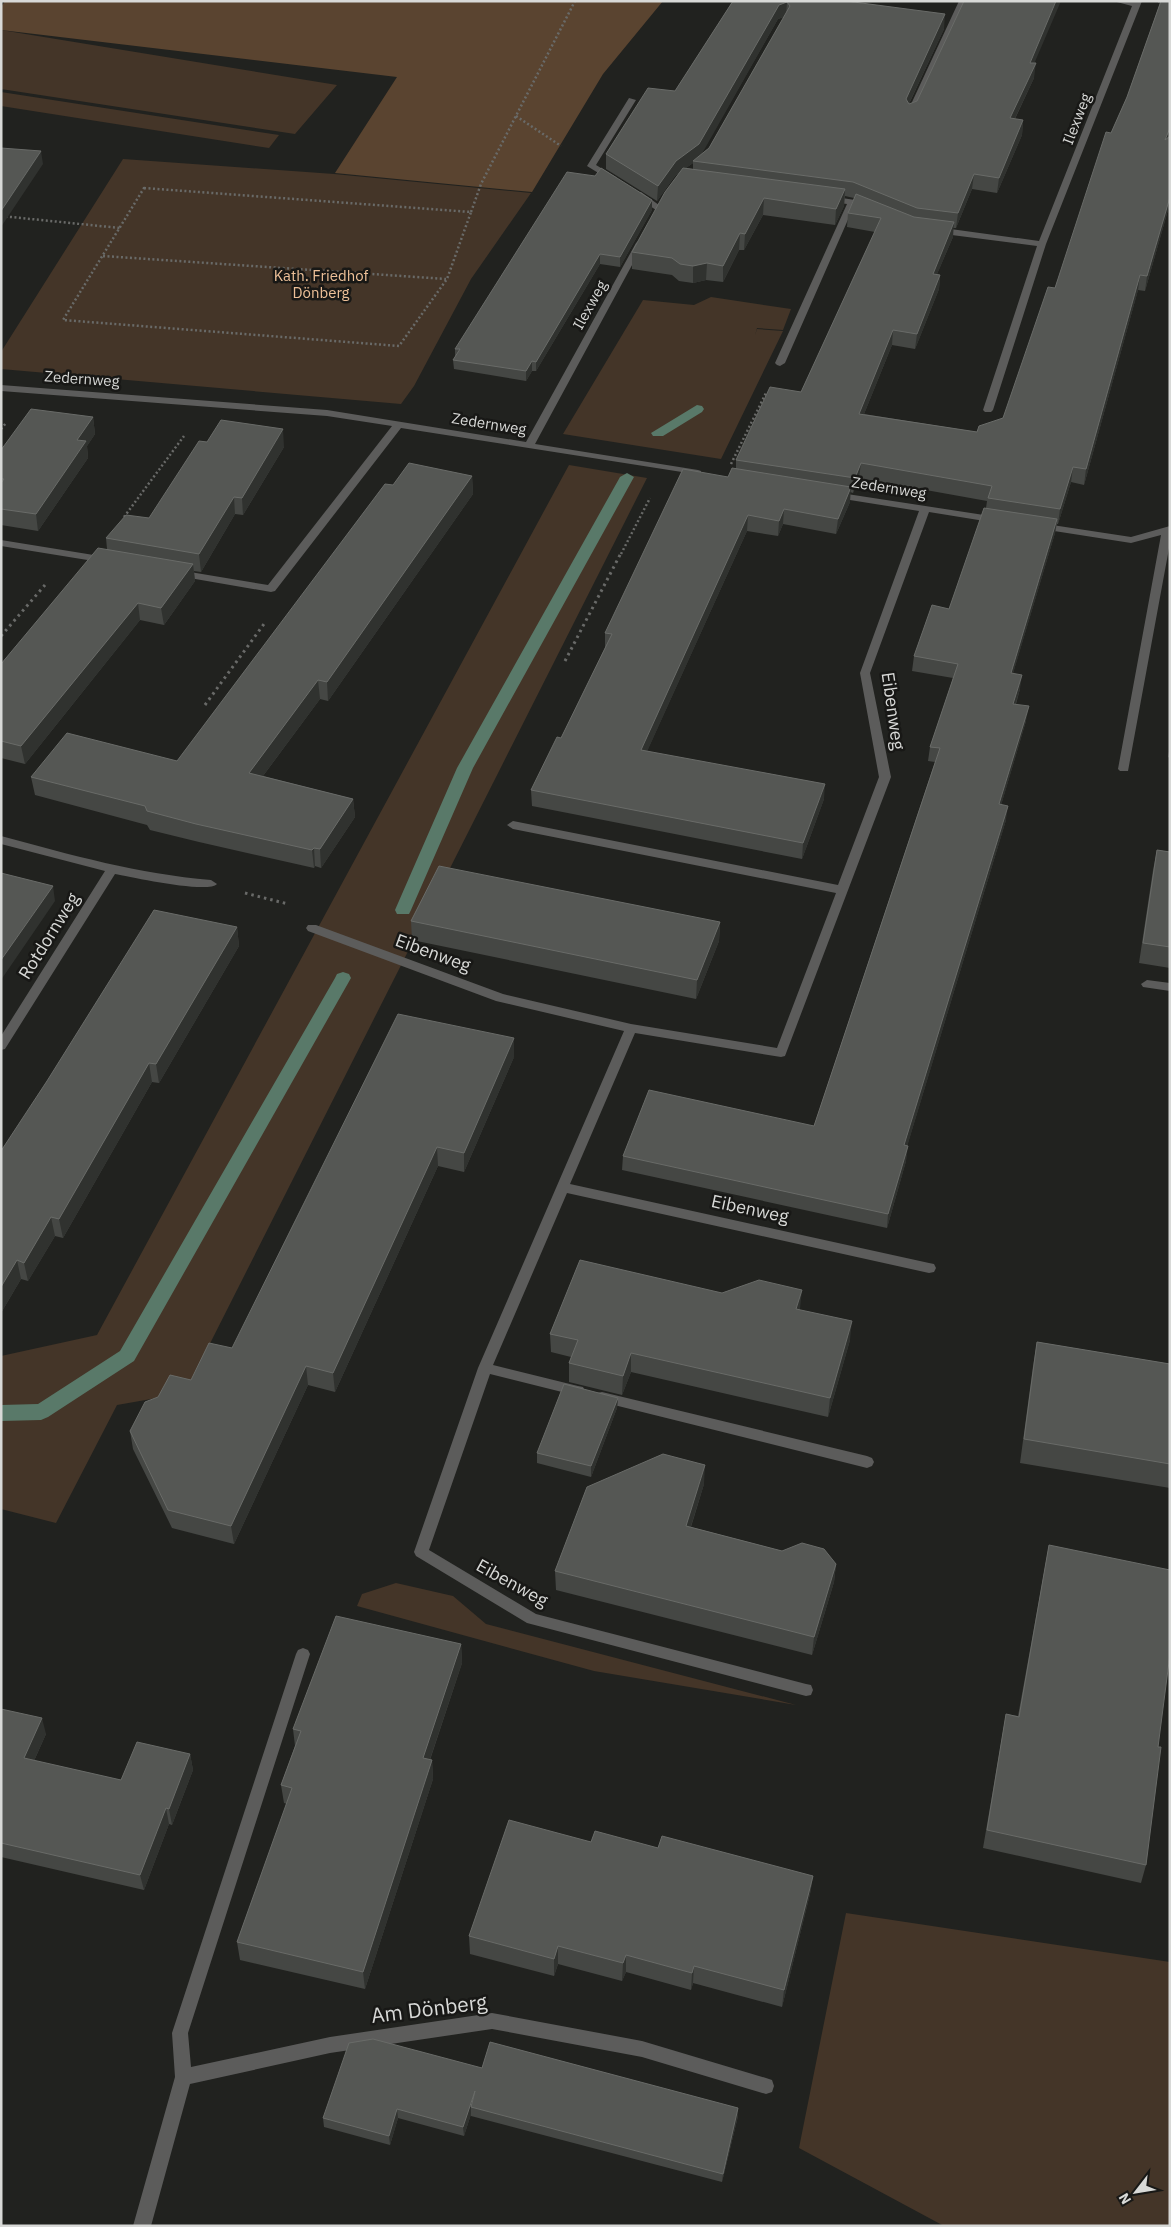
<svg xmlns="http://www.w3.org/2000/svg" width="1171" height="2227" viewBox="0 0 1171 2227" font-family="'IBM Plex Sans',sans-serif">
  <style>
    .green { fill: #443528 }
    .forest { fill: #5a4430 }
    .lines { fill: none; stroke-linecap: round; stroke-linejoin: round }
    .stream { fill: #597969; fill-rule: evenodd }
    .path-far1 { stroke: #696a68; stroke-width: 2.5; stroke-dasharray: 2 2.5; stroke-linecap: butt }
    .path { stroke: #696a68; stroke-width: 3; stroke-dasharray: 2.5 4; stroke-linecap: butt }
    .minor { fill: #5c5c5b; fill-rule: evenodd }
    .wall { fill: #454744; fill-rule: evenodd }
    .shaded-wall { fill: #30322f }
    .building { fill: #555754; stroke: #696b68 }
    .labels { text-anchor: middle; stroke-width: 5; stroke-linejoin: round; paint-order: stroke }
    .far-street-label { font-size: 15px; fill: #d8d9d7; stroke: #181816 }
    .far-park-label { font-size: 15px; fill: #edc098; stroke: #181816 }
    .street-label { font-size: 18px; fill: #d8d9d7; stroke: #181816 }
    .near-street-label { font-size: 21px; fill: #d8d9d7; stroke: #181816 }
  </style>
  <rect width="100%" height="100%" fill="#21221f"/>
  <!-- green -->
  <path class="green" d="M 1,30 L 337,85 L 295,134 L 1,89 Z
    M 1,92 L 279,135 L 269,148 L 1,106 Z
    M 123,159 L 334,174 L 531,193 L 471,279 L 414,386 L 401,404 L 1,369 L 1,352 Z
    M 711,297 L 791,309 L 783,330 L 757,328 L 755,335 L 757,329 L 783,331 L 721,459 L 563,434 L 643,300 L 694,305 Z
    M 569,465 L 647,478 L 185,1393 L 117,1405 L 56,1523 L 1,1509 L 1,1356 L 97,1335 Z
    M 396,1583 L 453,1596 L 486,1624 L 796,1705 L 594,1671 L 357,1606 L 362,1594 Z
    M 846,1913 L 1170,1962 L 1170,2226 L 944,2226 L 799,2148 Z"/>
  <!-- forest -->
  <path class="forest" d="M 5,1 L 663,1 L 603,74 L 532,192 L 335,173 L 397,77 L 1,30 L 1,7 Z"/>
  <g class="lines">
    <!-- stream -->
    <path class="stream" d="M 697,405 L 702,406 L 704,409 L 702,412 L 663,436 L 653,436 L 651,433 Z
      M 627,473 L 634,477 L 473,768 L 411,910 L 409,914 L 397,914 L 395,910 L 457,768 L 620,477 Z
      M 343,972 L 349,974 L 351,978 L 134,1361 L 48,1417 L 41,1420 L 1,1421 L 1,1405 L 38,1404 L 120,1351 L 335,978 L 337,974 Z"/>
    <!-- path-far1 -->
    <path class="path-far1" d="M 516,116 L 561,146
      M 144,188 L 471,212 L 447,279 L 399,346 L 63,320 Z
      M 471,212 L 481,184 L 575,1
      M 1,216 L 120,228
      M 103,256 L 446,279
      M 1,429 L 6,423
      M 731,464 L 766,393
      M 124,517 L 184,436
      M 621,554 L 650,498"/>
    <!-- path -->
    <path class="path" d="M 1,636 L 45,585
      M 565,661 L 621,553
      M 205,705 L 264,624
      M 245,893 L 288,904"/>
    <!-- minor -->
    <path class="minor" d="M 959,1 L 967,1 L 914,115 L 907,117 L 906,115 Z
      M 1113,1 L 1142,1 L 1046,244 L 993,410 L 991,412 L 985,412 L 983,410 L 1037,246 L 936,233 L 932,230 L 936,227 L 1039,241 L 1132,6 Z
      M 629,98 L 636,100 L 596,165 L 616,177 L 617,179 L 613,182 L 587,166 Z
      M 635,192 L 641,192 L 663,208 L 656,210 L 635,196 Z
      M 829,196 L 855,200 L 871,208 L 867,211 L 854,206 L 785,363 L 780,366 L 777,365 L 775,363 L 847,204 L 826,201 L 826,197 Z
      M 640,240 L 644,243 L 535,444 L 698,470 L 701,471 L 701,475 L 401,428 L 275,591 L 271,592 L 178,576 L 173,573 L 178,570 L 268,585 L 392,426 L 327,416 L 1,391 L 1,385 L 327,410 L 526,442 L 636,243 Z
      M 834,492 L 997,517 L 1002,520 L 997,523 L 929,512 L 870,673 L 891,777 L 785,1056 L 781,1057 L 635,1033 L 570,1184 L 929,1263 L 934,1264 L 936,1268 L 934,1272 L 929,1273 L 567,1193 L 493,1365 L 578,1386 L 583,1387 L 585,1391 L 583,1395 L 578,1396 L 490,1374 L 429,1550 L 536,1614 L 806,1684 L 811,1685 L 813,1690 L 811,1695 L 806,1696 L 527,1623 L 416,1556 L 414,1552 L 478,1368 L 624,1031 L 496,1001 L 308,931 L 306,928 L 308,925 L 316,925 L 503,994 L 631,1024 L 777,1048 L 836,893 L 513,829 L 507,825 L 513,821 L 838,885 L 879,777 L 860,673 L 919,511 L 831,497 L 831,493 Z
      M 1039,523 L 1131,537 L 1170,526 L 1170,543 L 1128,771 L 1120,771 L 1118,769 L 1161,535 L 1131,543 L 1035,528 L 1035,524 Z
      M 1,540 L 106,557 L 111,560 L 106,563 L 1,546 Z
      M 1,836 C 71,855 139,874 211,880 L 217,884 C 208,894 131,877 115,874 L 5,1049 L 1,1050 L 1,1036 L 105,871 L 1,844 Z
      M 1147,980 L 1170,983 L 1170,991 L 1143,987 L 1141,984 Z
      M 602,1392 L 867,1456 L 872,1458 L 874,1462 L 872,1466 L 867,1468 L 602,1402 L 597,1401 L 595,1397 L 597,1393 Z
      M 303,1648 L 308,1650 L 310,1654 L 188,2033 L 191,2067 L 330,2037 L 492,2013 L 642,2041 L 766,2078 L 772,2080 L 774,2086 L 772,2092 L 766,2094 L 642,2057 L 492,2029 L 330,2053 L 190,2084 L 151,2226 L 133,2226 L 175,2077 L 172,2033 L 296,1654 L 298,1650 Z"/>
  </g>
  <!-- wall -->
  <path class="wall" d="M 733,1 L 846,1 L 944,29 L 909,104 L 1034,63 L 1034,78 L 1015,119 L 1023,120 L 1022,135 L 997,193 L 972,189 L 956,228 L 953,228 L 953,237 L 937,274 L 940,275 L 939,289 L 915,349 L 892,345 L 864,414 L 977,432 L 1003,418 L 1055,288 L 1111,133 L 1127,97 L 1160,3 L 1158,3 L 1158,1 L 1170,1 L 1170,203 L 1145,291 L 1138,290 L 1084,485 L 1071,482 L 1058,524 L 1057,524 L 1055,533 L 1013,673 L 1020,689 L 1016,704 L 1026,721 L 1001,805 L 1006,820 L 907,1146 L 906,1161 L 887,1228 L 622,1170 L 623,1156 L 814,1126 L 935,762 L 928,761 L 930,747 L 953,678 L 912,671 L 914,656 L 949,609 L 986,508 L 987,501 L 859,478 L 853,493 L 850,492 L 850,502 L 836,534 L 783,524 L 778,536 L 747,531 L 647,751 L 824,799 L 802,859 L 532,806 L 531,790 L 561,738 L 605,648 L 605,633 L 736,468 L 736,460 L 801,392 L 875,232 L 847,227 L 848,213 L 854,198 L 845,196 L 844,206 L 835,225 L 763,215 L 744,250 L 739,250 L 723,282 L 706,280 L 693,283 L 679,281 L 672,275 L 632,269 L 632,252 L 679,173 L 675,176 L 657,201 L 606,169 L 606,154 L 675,91 ZM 784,17 L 709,148 L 701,154 L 778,19 ZM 693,163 L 693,169 L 686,168 Z
    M 652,200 L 652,210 L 620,267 L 600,264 L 536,371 L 532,371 L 526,381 L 454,369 L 453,360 L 455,357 L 455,349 Z
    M 93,417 L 95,434 L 87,446 L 88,458 L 38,531 L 1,525 L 1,450 Z
    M 207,442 L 284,447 L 243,515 L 235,514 L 201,572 L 194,571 L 195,581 L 164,625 L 140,620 L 25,764 L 1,758 L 1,664 L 107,549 L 106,538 L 149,518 Z
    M 472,476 L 473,494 L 328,701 L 320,699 L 263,776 L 353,799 L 355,817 L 321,868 L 315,866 L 314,868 L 199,842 L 150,830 L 147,825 L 35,795 L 31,777 L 177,761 Z
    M 1170,746 L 1170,758 L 1168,757 Z
    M 1157,850 L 1170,852 L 1170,968 L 1139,963 L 1153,870 Z
    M 411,921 L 720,922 L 719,941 L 696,999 L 412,940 Z
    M 237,927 L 239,946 L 159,1083 L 152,1082 L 63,1238 L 55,1236 L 28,1281 L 21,1279 L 1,1313 L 1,1151 Z
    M 514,1057 L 464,1172 L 438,1166 L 335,1392 L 308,1385 L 234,1544 L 172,1528 L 133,1449 L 130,1431 L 158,1397 L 191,1380 L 232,1348 Z
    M 722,1293 L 800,1309 L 800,1310 L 850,1340 L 828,1417 L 631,1372 L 622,1395 L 569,1382 L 569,1363 L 571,1357 L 551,1352 L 550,1334 Z
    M 1037,1342 L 1170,1364 L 1170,1488 L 1020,1463 L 1033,1366 Z
    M 618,1398 L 617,1408 L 591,1477 L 537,1463 L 537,1453 Z
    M 704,1484 L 691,1527 L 782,1551 L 836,1564 L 834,1582 L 812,1655 L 556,1590 L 555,1571 Z
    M 1049,1545 L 1158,1747 L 1146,1865 L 1141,1883 L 983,1848 L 1006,1714 L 1018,1716 Z
    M 461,1644 L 462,1663 L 430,1760 L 432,1760 L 433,1779 L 365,1989 L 240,1960 L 237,1942 L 287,1804 L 284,1803 L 281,1785 L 295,1746 L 293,1729 Z
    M 1,1709 L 46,1734 L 34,1761 L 121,1780 L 190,1754 L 193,1770 L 172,1825 L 169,1824 L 144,1890 L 1,1857 Z
    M 591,1842 L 658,1848 L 813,1876 L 810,1894 L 782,2007 L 693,1983 L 691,1990 L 626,1972 L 622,1981 L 558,1964 L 554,1976 L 470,1954 L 469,1936 Z
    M 482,2068 L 738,2108 L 738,2116 L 722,2182 L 471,2116 L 471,2114 L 464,2136 L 398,2118 L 390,2145 L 324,2127 L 323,2118 Z"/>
  <!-- shaded-wall -->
  <path class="shaded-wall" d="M 1056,1 L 1061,1 L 1028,78 L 1030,63 Z
    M 787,2 L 786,16 L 778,19 L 699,159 L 693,161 L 693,163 L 675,176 L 657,201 L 658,186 L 779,5 Z
    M 945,14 L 944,29 L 904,114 L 906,99 Z
    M 1036,63 L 1034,78 L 1008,133 L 1010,118 Z
    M 1023,120 L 1022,135 L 997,193 L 999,178 Z
    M 1170,128 L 1170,136 L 1165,140 Z
    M 41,151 L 43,164 L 1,227 L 1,211 Z
    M 974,174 L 972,189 L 956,228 L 958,213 Z
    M 845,189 L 844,206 L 835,225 L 836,209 Z
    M 1170,197 L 1170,203 L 1145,291 L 1147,276 Z
    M 764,198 L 763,215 L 744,250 L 745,234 Z
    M 652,200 L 652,210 L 620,267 L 620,257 Z
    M 954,222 L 953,237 L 931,288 L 933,274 Z
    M 740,233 L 739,250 L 723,282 L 723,266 Z
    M 600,254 L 600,264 L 536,371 L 536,362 Z
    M 707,263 L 706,280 L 693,283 L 693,266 Z
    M 940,275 L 939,289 L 915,349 L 917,334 Z
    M 1140,275 L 1138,290 L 1084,485 L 1086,469 Z
    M 893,330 L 892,345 L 858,429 L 859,414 Z
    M 532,361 L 532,371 L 526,381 L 526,371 Z
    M 93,417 L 95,434 L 87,446 L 88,458 L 38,531 L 36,514 L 77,440 Z
    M 283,429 L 284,447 L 243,515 L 242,498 Z
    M 861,463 L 859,478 L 853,493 L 855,478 Z
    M 1073,467 L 1071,482 L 1058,524 L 1060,509 Z
    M 472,476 L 473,494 L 328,701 L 327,682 Z
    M 851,487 L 850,502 L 836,534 L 838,519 Z
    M 234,497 L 235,514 L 201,572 L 199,554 Z
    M 784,509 L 783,524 L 778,536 L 779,521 Z
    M 748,515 L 747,531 L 641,765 L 641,750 Z
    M 1057,519 L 1055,533 L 1009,687 L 1011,673 Z
    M 193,564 L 195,581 L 164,625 L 161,608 Z
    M 138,603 L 140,620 L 25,764 L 21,746 Z
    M 1022,675 L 1020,689 L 1011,718 L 1013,704 Z
    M 318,680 L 320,699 L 251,792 L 249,773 Z
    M 1029,706 L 1026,721 L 997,819 L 999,804 Z
    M 825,784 L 824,799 L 802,859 L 803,843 Z
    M 353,799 L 355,817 L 321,868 L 320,849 Z
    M 1008,806 L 1006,820 L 903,1160 L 904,1145 Z
    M 314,848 L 315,866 L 314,868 L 312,850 Z
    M 53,886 L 55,901 L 1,980 L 1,960 Z
    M 720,922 L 719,941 L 696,999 L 697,980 Z
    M 237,927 L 239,946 L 159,1083 L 156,1064 Z
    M 514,1038 L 514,1057 L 464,1172 L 464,1153 Z
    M 149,1063 L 152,1082 L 63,1238 L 59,1219 Z
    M 908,1146 L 906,1161 L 887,1228 L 888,1214 Z
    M 437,1147 L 438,1166 L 335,1392 L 333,1373 Z
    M 51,1217 L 55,1236 L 28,1281 L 24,1263 Z
    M 17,1260 L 21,1279 L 1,1313 L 1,1287 Z
    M 802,1290 L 800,1309 L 794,1328 L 796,1309 Z
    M 852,1321 L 850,1340 L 828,1417 L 830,1398 Z
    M 631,1353 L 631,1372 L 622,1395 L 623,1376 Z
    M 306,1366 L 308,1385 L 234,1544 L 231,1526 Z
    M 618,1398 L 617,1408 L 591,1477 L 591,1466 Z
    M 705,1465 L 704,1484 L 685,1545 L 686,1526 Z
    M 836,1564 L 834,1582 L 812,1655 L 814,1637 Z
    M 461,1644 L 462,1663 L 424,1777 L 423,1758 Z
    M 42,1718 L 46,1734 L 28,1774 L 24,1758 Z
    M 190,1754 L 193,1770 L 172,1825 L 169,1809 Z
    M 432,1760 L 433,1779 L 365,1989 L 363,1972 Z
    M 166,1808 L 169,1824 L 144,1890 L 140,1875 Z
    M 813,1876 L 810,1894 L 782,2007 L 784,1990 Z
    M 558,1946 L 558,1964 L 554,1976 L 554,1959 Z
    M 626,1955 L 626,1972 L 622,1981 L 623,1963 Z
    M 694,1966 L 693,1983 L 691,1990 L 692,1973 Z
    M 475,2091 L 471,2107 L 471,2114 L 464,2136 L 463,2127 Z
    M 738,2108 L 738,2116 L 722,2182 L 723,2174 Z
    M 397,2109 L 398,2118 L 390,2145 L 389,2136 Z"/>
  <!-- building -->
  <path class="building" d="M 733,1 L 846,1 L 945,14 L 906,99 L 909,104 L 917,101 L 964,1 L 1056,1 L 1030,63 L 1036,63 L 1010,118 L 1023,120 L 999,178 L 974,174 L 958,213 L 917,208 L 853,182 L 693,161 L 709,148 L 790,6 L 787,2 L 779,5 L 699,144 L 676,161 L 658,186 L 606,154 L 648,88 L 675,91 Z
    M 1161,1 L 1170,1 L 1170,128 L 1165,140 L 1170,136 L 1170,197 L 1147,276 L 1140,275 L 1086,469 L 1073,467 L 1060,509 L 988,498 L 992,486 L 861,463 L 855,478 L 736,460 L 770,387 L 801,392 L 881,218 L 848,213 L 856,194 L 914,217 L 954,222 L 933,274 L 940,275 L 917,334 L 893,330 L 859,414 L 977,432 L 979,426 L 1003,418 L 1048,287 L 1055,288 L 1106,132 L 1111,133 L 1127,97 Z
    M 1,148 L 41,151 L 1,211 Z
    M 601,168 L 652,200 L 620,257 L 600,254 L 536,362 L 532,361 L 526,371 L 453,360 L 460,349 L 455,349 L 567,172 L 595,176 Z
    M 683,168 L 845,189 L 836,209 L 764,198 L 745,234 L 740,233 L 723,266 L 707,263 L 693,266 L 680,264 L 672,258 L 632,252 L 665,192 Z
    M 31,409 L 93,417 L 77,440 L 86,441 L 36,514 L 1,509 L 1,483 L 4,479 L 1,479 L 1,450 Z
    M 221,420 L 283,429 L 242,498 L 234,497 L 199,554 L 106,538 L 126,515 L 149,518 L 199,441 L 207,442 Z
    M 409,463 L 472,476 L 327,682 L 318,680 L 249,773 L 353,799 L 320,849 L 314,848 L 312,850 L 196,824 L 147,811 L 145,806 L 31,777 L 67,733 L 177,761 L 385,484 L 393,485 Z
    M 732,468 L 851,487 L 838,519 L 784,509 L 779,521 L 748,515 L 641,750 L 825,784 L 803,843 L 531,790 L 557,737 L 561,738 L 612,634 L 605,633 L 683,469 L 728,477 Z
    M 984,508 L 1057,519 L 1011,673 L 1022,675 L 1013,704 L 1029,706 L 999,804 L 1008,806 L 904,1145 L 908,1146 L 888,1214 L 623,1156 L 649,1090 L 814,1126 L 940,748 L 930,747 L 958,664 L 914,656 L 932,605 L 949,609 Z
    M 98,548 L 193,564 L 161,608 L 138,603 L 21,746 L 1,741 L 1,664 Z
    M 1157,850 L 1170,852 L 1170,947 L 1143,943 Z
    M 439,866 L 720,922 L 697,980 L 411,921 Z
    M 1,873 L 53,886 L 1,960 Z
    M 154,910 L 237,927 L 156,1064 L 149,1063 L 59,1219 L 51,1217 L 24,1263 L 17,1260 L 1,1287 L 1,1151 L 47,1081 Z
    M 398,1014 L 514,1038 L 464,1153 L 437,1147 L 333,1373 L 306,1366 L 231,1526 L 168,1510 L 130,1431 L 145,1402 L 158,1397 L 170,1375 L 191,1380 L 209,1343 L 232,1348 Z
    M 580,1260 L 722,1293 L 759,1280 L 802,1290 L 796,1309 L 852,1321 L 830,1398 L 631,1353 L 623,1376 L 569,1363 L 578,1340 L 550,1334 Z
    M 1037,1342 L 1170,1364 L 1170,1464 L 1024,1439 Z
    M 564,1384 L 618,1398 L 591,1466 L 537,1453 Z
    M 663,1454 L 705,1465 L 686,1526 L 782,1551 L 802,1543 L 824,1549 L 836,1564 L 814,1637 L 555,1571 L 587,1487 Z
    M 1049,1545 L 1170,1570 L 1170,1654 L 1158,1747 L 1161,1747 L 1146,1865 L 987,1830 L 1006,1714 L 1019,1717 Z
    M 336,1616 L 461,1644 L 423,1758 L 432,1760 L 363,1972 L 237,1942 L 292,1788 L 281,1785 L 301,1731 L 293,1729 Z
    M 1,1709 L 42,1718 L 24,1758 L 121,1780 L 137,1742 L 190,1754 L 169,1809 L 166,1808 L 140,1875 L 1,1843 Z
    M 509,1820 L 591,1842 L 595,1831 L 658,1848 L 662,1836 L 813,1876 L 784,1990 L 694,1966 L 692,1973 L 626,1955 L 623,1963 L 558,1946 L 554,1959 L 469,1936 Z
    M 373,2039 L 482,2068 L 490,2042 L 738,2108 L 723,2174 L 471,2107 L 475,2091 L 463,2127 L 397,2109 L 389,2136 L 323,2118 L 349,2043 Z"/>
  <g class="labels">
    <!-- far-street labels -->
    <g class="far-street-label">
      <text transform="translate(1077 119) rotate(-69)" y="5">Ilexweg</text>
      <text transform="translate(590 305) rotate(-61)" y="5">Ilexweg</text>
      <text transform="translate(82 379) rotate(4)" y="5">Zedernweg</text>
      <text transform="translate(489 424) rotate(9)" y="5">Zedernweg</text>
      <text transform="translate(889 488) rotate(9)" y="5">Zedernweg</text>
    </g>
    <!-- far-park labels -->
    <g class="far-park-label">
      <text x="321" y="281">Kath. Friedhof<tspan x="321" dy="17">Dönberg</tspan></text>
    </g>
    <!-- street labels -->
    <g class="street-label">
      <text transform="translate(893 711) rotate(82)" y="6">Eibenweg</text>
      <text transform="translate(49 936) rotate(-58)" y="6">Rotdornweg</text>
      <text transform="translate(433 953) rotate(20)" y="6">Eibenweg</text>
      <text transform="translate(750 1209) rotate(12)" y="6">Eibenweg</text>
      <text transform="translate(512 1583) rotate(29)" y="6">Eibenweg</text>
    </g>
    <!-- near-street labels -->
    <g class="near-street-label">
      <text transform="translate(429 2009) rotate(-7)" y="7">Am Dönberg</text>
    </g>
  </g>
  <!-- border -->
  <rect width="1171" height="2227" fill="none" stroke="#d8d9d7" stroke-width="5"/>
  <!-- north arrow -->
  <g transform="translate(1136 2192) rotate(239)" stroke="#181816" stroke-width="4" paint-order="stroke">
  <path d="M0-4L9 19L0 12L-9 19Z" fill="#d8d9d7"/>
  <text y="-8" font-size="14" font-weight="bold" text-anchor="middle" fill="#d8d9d7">N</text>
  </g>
</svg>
